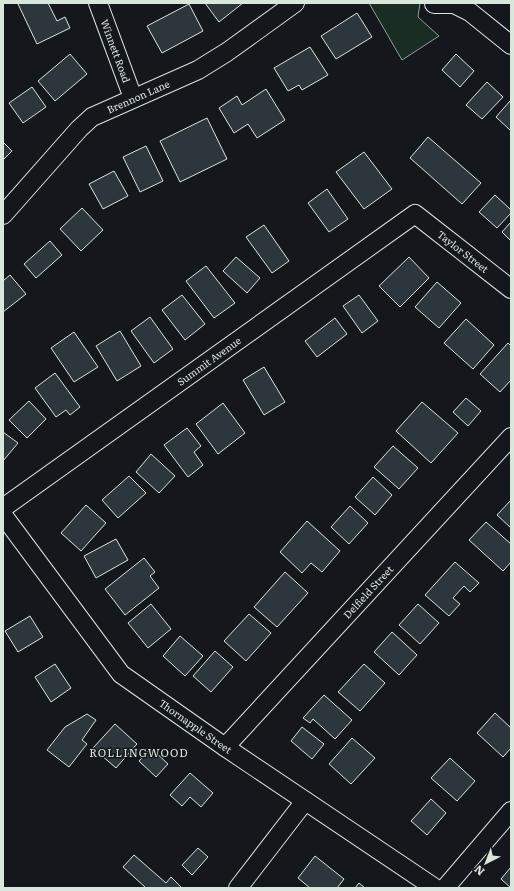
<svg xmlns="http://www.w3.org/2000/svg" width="514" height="891" viewBox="0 0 514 891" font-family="Literata,serif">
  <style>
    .green { fill: #1a2d24; stroke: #939e99 }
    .building { fill: #2c363c; stroke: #d8e6dc }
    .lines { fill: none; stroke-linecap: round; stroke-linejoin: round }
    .minor-casing { stroke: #d8e6dc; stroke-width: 20 }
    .minor { stroke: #14181c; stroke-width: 18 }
    .labels { text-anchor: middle; stroke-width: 3; stroke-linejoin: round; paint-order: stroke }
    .street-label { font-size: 10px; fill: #d8e6dc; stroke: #14181c }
    .neighbourhood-label { font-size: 11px; letter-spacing: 1px; fill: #d8e6dc; stroke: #14181c }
  </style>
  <rect width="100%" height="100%" fill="#14181c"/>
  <!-- green -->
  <path class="green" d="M 369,3 L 420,3 L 418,17 L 439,36 L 402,60 Z"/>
  <!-- building -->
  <path class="building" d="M 21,3 L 48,3 L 57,21 L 65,17 L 70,28 L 37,44 L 18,4 Z
    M 205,3 L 243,3 L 219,22 Z
    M 189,4 L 203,31 L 162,53 L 147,26 Z
    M 357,13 L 372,37 L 336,59 L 321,36 Z
    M 310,47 L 328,75 L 302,90 L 299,85 L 288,91 L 274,68 Z
    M 70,54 L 87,74 L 55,101 L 38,81 Z
    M 456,54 L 474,71 L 460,87 L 442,70 Z
    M 487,82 L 503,97 L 482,119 L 466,105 Z
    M 32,87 L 46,107 L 23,123 L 9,103 Z
    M 266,89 L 285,120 L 257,138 L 248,124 L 234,133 L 219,108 L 237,96 L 242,105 Z
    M 510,101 L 511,103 L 511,131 L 496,117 Z
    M 207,118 L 227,159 L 180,182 L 160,141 Z
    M 428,137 L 481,183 L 462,204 L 410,158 Z
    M 3,142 L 12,151 L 3,160 Z
    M 146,146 L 163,181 L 140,192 L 123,157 Z
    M 364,152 L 392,189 L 364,209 L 336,172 Z
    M 114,171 L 128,196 L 103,209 L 89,184 Z
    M 327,189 L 348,219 L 329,232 L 308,203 Z
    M 495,195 L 511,210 L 511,213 L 497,228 L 479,212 Z
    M 82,208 L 103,230 L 81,251 L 60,229 Z
    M 511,222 L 511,241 L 502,232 Z
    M 264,225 L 289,261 L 272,273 L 246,237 Z
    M 50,241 L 62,255 L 36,278 L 24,264 Z
    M 236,257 L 260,278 L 247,293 L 223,271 Z
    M 409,257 L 429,278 L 400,307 L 379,286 Z
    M 206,266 L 235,303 L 214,318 L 186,281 Z
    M 10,275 L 26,294 L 3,312 L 3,281 Z
    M 437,282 L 461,303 L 439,328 L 415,307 Z
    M 182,295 L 205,324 L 185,340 L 162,310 Z
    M 359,295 L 378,321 L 362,333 L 343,306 Z
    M 150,317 L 173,349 L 154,363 L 131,331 Z
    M 335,318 L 347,334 L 317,357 L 305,341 Z
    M 466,319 L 494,345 L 473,369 L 444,343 Z
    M 120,331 L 141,366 L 117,381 L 96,346 Z
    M 74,332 L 98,367 L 74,382 L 51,348 Z
    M 508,343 L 511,346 L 511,380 L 500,392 L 480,374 Z
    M 264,367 L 285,402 L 264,415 L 243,380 Z
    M 55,373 L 80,407 L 70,415 L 66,410 L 56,417 L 35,388 Z
    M 466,398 L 481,411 L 468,426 L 453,412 Z
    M 29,401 L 46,419 L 27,438 L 9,420 Z
    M 422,402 L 458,433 L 431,463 L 396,431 Z
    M 223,403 L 245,433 L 218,454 L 196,424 Z
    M 187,428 L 201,446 L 194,452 L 203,465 L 188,477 L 164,445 Z
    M 3,432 L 18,443 L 3,461 Z
    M 393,446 L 418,468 L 399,489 L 374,467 Z
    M 151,454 L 175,476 L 159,493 L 136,472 Z
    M 129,476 L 146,493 L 118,518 L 102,500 Z
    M 373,477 L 392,495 L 375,515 L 355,497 Z
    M 511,500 L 511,528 L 497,515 Z
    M 86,505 L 106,523 L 81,551 L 61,533 Z
    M 350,506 L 368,523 L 349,544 L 331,527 Z
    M 307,521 L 340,551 L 322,572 L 311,563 L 302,573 L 280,552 Z
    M 486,522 L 511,544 L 511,562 L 503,571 L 469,540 Z
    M 116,539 L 128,560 L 96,578 L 84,556 Z
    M 144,558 L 155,572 L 150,576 L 159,588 L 125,615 L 105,589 Z
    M 455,562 L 479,583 L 470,592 L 464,586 L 453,598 L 460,604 L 449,616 L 425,595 Z
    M 285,572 L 308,593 L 277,627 L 254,607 Z
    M 151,604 L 171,629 L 148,648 L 128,623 Z
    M 418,604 L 439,623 L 420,644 L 399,625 Z
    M 249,614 L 271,633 L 246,661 L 224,641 Z
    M 30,616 L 43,637 L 18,652 L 5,631 Z
    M 392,632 L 417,655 L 399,675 L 374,652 Z
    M 180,636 L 203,656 L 185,676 L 163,656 Z
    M 215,651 L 233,667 L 211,692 L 193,676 Z
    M 55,664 L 71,688 L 51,702 L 35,677 Z
    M 364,664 L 385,683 L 360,711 L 338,692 Z
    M 324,695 L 352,720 L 335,739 L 313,719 L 310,723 L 303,718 Z
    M 495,713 L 511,728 L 511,748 L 503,757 L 477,733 Z
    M 87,714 L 96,720 L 82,740 L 87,744 L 69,767 L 47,750 L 65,727 Z
    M 115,724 L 137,744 L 116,768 L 93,748 Z
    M 302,727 L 324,744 L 312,759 L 291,741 Z
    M 352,738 L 375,758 L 351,784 L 329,764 Z
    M 151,748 L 168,764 L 156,777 L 139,761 Z
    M 450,758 L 475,781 L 457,801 L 431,778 Z
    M 190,773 L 213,793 L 201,807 L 190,797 L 182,806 L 170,795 Z
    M 431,799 L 446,813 L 427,835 L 411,821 Z
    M 198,848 L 208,857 L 192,875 L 182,865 Z
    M 134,855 L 166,883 L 171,877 L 182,888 L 146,888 L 123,867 Z
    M 315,856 L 344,879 L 337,888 L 310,888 L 298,878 Z
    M 511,867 L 511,888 L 501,879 Z
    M 359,883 L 365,888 L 355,888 Z"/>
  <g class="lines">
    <!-- minor casing -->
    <g class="minor-casing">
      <g id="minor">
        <path id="s1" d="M 98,3 L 133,98"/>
        <path d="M 434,4 L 454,4 L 470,12 L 511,45"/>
        <path id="s2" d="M 3,215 L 79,129 L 92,117 L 198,70 L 227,52 L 295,3"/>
        <path id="s3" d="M 3,508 L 415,214 L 511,289"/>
        <path id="s4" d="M 3,515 L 121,674 L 225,747 L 435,888"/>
        <path id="s5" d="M 225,747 L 511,437"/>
        <path d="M 238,888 L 305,801"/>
        <path d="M 445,888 L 511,811"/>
      </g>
    </g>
    <!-- minor -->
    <use href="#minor" class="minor"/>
  </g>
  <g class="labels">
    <!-- street labels -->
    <g class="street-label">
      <text dy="4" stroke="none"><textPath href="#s1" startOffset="51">Winnett Road</textPath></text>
      <text dy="4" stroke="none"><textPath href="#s2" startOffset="183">Brennon Lane</textPath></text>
      <text dy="4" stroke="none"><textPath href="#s3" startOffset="567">Taylor Street</textPath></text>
      <text dy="4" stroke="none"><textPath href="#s3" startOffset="253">Summit Avenue</textPath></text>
      <text dy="4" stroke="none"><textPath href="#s5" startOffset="211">Delfield Street</textPath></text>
      <text dy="4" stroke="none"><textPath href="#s4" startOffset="289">Thornapple Street</textPath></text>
    </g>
    <!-- neighbourhood labels -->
    <g class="neighbourhood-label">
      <text x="139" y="757">ROLLINGWOOD</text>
    </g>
  </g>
  <!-- border -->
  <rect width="514" height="891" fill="none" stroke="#d8e6dc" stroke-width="8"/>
  <!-- north arrow -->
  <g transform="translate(486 863) rotate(222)" stroke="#14181c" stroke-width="3" paint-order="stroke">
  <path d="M0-3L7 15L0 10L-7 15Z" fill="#d8e6dc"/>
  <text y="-6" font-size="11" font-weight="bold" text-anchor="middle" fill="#d8e6dc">N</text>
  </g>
</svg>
